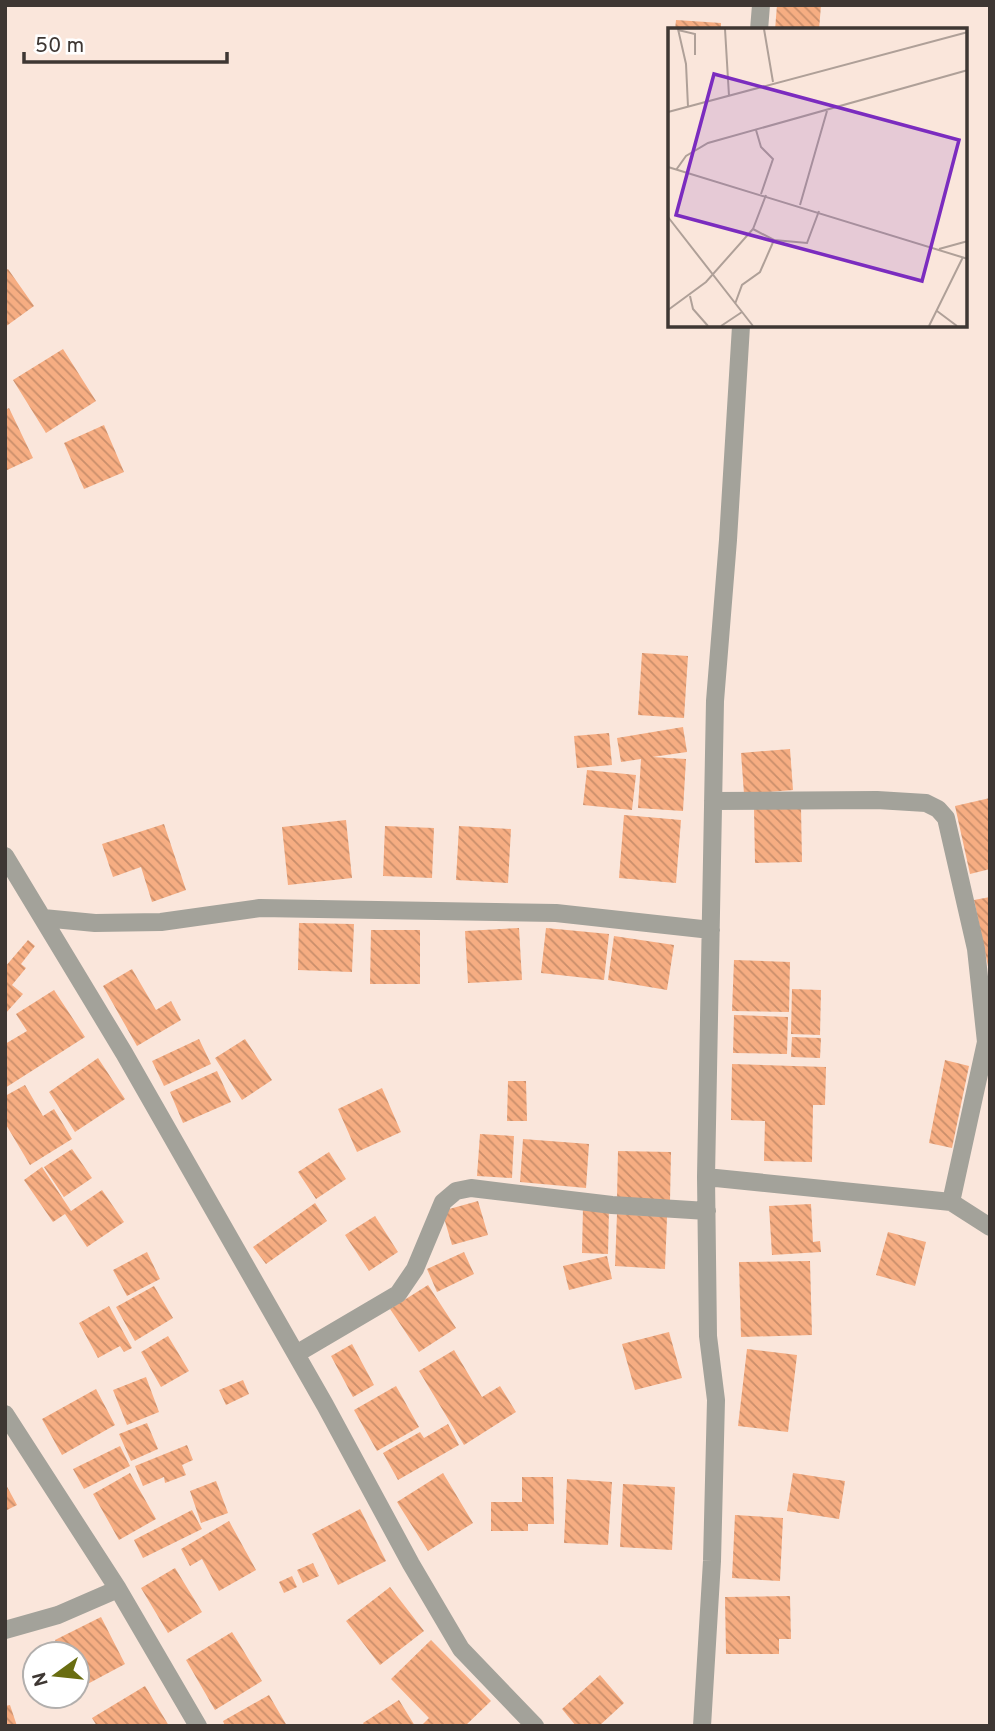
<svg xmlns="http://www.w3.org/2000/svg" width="995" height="1731" viewBox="0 0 995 1731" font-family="Overpass,sans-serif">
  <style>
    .building { fill: url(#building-back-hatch) }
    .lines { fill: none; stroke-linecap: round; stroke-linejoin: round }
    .minor { stroke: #a3a29a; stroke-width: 18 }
    .inset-road { fill: none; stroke: #afa098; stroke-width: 2 }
    .view { fill: #7b2cbf; fill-opacity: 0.15; stroke: #7b2cbf; stroke-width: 3.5 }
    .inset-edge { fill: none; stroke: #3e3733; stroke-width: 3.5 }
  </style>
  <defs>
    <pattern id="building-back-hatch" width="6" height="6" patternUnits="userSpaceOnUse" patternTransform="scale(1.75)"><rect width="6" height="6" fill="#f6ad82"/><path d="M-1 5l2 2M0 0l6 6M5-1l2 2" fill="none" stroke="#c98e6b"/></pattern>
  </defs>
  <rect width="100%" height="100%" fill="#fae6db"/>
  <!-- building -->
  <path class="building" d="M 777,5 L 821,5 L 819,30 L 775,30 Z
    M 676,20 L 721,23 L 721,30 L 675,30 Z
    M 8,269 L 34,306 L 5,327 L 5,271 Z
    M 63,349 L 96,401 L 46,433 L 13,380 Z
    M 9,408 L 33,458 L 5,471 L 5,410 Z
    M 104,425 L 124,472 L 84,489 L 64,443 Z
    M 642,653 L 688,656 L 684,718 L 638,715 Z
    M 683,727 L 687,752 L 652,757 L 686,759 L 683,811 L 638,808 L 641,759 L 621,762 L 617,738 Z
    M 609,733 L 612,765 L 577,768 L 574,736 Z
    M 790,749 L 793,790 L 744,794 L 741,753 Z
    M 587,770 L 636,775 L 632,810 L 583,805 Z
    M 990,798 L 990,869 L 970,874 L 955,806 Z
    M 754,807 L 801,807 L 802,862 L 755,863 Z
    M 624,815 L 681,820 L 676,883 L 619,878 Z
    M 346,820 L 352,878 L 288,885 L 282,827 Z
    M 164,824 L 186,890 L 152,902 L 141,867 L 113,877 L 102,844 Z
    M 385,826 L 434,828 L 432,878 L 383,876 Z
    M 459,826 L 511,829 L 508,883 L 456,880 Z
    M 990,897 L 990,971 L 989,971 L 974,900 Z
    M 299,923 L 354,924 L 352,972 L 298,970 Z
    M 519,928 L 522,980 L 468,983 L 465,931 Z
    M 546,928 L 609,934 L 604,980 L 541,973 Z
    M 371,930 L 420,930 L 420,984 L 370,984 Z
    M 614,936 L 674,945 L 667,990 L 608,980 Z
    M 28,940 L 35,946 L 21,964 L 26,968 L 12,985 L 23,994 L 5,1014 L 5,967 Z
    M 734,960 L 790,962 L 789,1012 L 732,1011 Z
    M 132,969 L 156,1010 L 171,1001 L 181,1020 L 137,1046 L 103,986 Z
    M 792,989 L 821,990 L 820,1035 L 791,1034 Z
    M 54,990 L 85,1037 L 5,1088 L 5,1044 L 27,1031 L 16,1014 Z
    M 734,1015 L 788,1017 L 787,1054 L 733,1053 Z
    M 792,1037 L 821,1038 L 820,1058 L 791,1057 Z
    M 199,1039 L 211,1064 L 164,1086 L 152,1061 Z
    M 245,1039 L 272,1080 L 242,1100 L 215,1058 Z
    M 98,1058 L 125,1099 L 75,1132 L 49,1092 Z
    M 945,1060 L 969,1066 L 952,1148 L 929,1143 Z
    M 732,1064 L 826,1067 L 825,1105 L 813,1105 L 812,1162 L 764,1161 L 765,1121 L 731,1120 Z
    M 217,1071 L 231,1102 L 183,1123 L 170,1092 Z
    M 508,1081 L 526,1081 L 527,1121 L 507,1121 Z
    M 25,1085 L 43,1116 L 54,1109 L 72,1139 L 30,1165 L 5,1123 L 5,1096 Z
    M 382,1088 L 401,1132 L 357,1152 L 338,1109 Z
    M 480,1134 L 514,1136 L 512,1178 L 477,1176 Z
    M 523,1139 L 589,1144 L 586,1188 L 520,1182 Z
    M 72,1149 L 92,1178 L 64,1197 L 44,1167 Z
    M 618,1151 L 671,1152 L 670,1201 L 617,1200 Z
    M 329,1152 L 346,1179 L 316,1199 L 298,1172 Z
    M 42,1167 L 71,1211 L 102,1190 L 124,1222 L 87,1247 L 65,1214 L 53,1222 L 24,1180 Z
    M 478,1201 L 488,1235 L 452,1245 L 442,1211 Z
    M 315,1203 L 327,1221 L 266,1264 L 253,1247 Z
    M 811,1204 L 813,1242 L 820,1241 L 821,1252 L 772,1255 L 769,1206 Z
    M 583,1207 L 609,1208 L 608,1254 L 582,1253 Z
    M 617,1214 L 667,1217 L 665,1269 L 615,1266 Z
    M 375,1216 L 398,1252 L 369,1271 L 345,1235 Z
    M 888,1232 L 926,1242 L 915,1286 L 876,1275 Z
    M 147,1252 L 160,1279 L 127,1296 L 113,1270 Z
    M 464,1252 L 474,1274 L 437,1292 L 427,1269 Z
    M 607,1256 L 612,1279 L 569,1290 L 563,1266 Z
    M 810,1261 L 812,1335 L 741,1337 L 739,1262 Z
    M 428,1285 L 456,1328 L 419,1352 L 390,1309 Z
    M 154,1286 L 173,1318 L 135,1341 L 116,1307 Z
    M 109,1306 L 132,1348 L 124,1352 L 120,1346 L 98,1358 L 79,1323 Z
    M 669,1332 L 682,1378 L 635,1390 L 622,1344 Z
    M 168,1336 L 189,1371 L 161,1387 L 141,1352 Z
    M 352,1344 L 374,1385 L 353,1397 L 331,1356 Z
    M 747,1349 L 797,1355 L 788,1432 L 738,1426 Z
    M 454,1350 L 482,1397 L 500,1386 L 516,1412 L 464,1445 L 419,1371 Z
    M 146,1377 L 159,1412 L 127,1425 L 113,1390 Z
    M 243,1380 L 249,1394 L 226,1405 L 219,1390 Z
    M 396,1386 L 419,1427 L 377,1451 L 354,1410 Z
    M 96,1389 L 115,1425 L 62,1455 L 42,1419 Z
    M 147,1423 L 158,1449 L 131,1461 L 119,1434 Z
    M 448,1424 L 459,1445 L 398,1480 L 383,1453 L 420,1432 L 424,1438 Z
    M 187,1445 L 193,1460 L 182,1465 L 186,1475 L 165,1483 L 164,1477 L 143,1486 L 135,1466 Z
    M 120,1446 L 130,1466 L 84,1489 L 73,1469 Z
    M 130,1473 L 156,1519 L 119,1540 L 93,1494 Z
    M 443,1473 L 473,1523 L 428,1551 L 397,1502 Z
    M 793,1473 L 845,1481 L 839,1519 L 787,1511 Z
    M 522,1477 L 553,1477 L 554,1524 L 528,1524 L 528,1531 L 491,1531 L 491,1502 L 522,1502 Z
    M 567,1479 L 612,1482 L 608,1545 L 564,1543 Z
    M 216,1481 L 228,1513 L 201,1523 L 190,1491 Z
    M 5,1483 L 17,1505 L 5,1511 Z
    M 623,1484 L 675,1487 L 672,1550 L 620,1547 Z
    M 360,1509 L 386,1561 L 338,1585 L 312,1534 Z
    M 192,1510 L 202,1529 L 143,1558 L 134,1540 Z
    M 735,1515 L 783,1518 L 780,1581 L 732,1578 Z
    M 229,1521 L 256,1570 L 219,1591 L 202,1559 L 190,1566 L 181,1549 Z
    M 313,1563 L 319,1576 L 303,1583 L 297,1570 Z
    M 175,1568 L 202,1612 L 168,1633 L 141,1588 Z
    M 292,1576 L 297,1587 L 284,1593 L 279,1582 Z
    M 390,1587 L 424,1631 L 380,1665 L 346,1621 Z
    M 790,1596 L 791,1639 L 779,1639 L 779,1654 L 726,1654 L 725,1597 Z
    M 101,1617 L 125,1664 L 80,1688 L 77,1682 L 77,1654 L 63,1654 L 55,1640 Z
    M 232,1632 L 262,1681 L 215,1710 L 186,1660 Z
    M 431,1640 L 491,1701 L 465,1726 L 421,1726 L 429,1718 L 391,1679 Z
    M 600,1675 L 624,1703 L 599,1726 L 576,1726 L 562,1709 Z
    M 145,1686 L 169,1726 L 97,1726 L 92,1718 Z
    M 269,1695 L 287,1726 L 225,1726 L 223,1721 Z
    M 399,1700 L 415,1726 L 365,1726 L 363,1723 Z
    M 10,1705 L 17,1726 L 5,1726 L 5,1706 Z"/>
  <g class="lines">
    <!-- minor -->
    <path class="minor" d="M 759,30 L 761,5
      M 713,801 L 877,800 L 926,803 L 938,809 L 946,818 L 976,949 L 986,1042 L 951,1202
      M 5,856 L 124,1053 L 325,1405 L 411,1564 L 461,1649 L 535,1726
      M 43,918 L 95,923 L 161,922 L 260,908 L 556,913 L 711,930
      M 706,1177 L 951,1202 L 990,1227
      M 296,1354 L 398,1294 L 415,1269 L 443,1202 L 456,1191 L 471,1188 L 612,1205 L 707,1211
      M 5,1414 L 118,1589 L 198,1726
      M 5,1630 L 58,1615 L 118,1589
      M 702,1726 L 712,1561 L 716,1400 L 708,1336 L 706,1177 L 715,701 L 728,540 L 741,326"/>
  </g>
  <!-- overview -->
  <g transform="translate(668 28)">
    <rect width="299" height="299" fill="#fae6db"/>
    <path class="inset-road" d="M 10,1 L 18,36 L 20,79M 57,1 L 61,68M 96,1 L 105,54M 10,2 L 27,6 L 27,27M 0,84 L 300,4M 88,102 L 93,119 L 105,131 L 93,166M 0,139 L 300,231M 8,142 L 18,128 L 40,115 L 300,42M 132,177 L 159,83M 0,189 L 85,298M 85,201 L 106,212 L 139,215 L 151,183M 271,221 L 300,213M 22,268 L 25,281 L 40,298M 67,276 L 74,257 L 92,244 L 106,212M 0,282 L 38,254 L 85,201 L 98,167M 269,283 L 289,298M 53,298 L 74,284M 261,298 L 295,229"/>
    <path class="view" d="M 46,46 L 291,112 L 254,253 L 8,187 Z"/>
    <rect width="299" height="299" class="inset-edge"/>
  </g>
  <!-- border -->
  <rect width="995" height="1731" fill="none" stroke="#3e3733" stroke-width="14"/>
  <!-- north arrow -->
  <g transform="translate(56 1675) rotate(255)"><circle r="33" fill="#ffffff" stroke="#b2afad" stroke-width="2"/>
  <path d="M0-5L12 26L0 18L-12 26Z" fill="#696d11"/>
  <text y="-10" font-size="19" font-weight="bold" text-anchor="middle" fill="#3e3733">N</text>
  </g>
  <!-- scale -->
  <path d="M24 52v10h203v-10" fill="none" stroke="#3e3733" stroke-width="3.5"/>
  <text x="35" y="52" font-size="21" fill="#3e3733" stroke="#ffffff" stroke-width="5" paint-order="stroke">50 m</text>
</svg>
